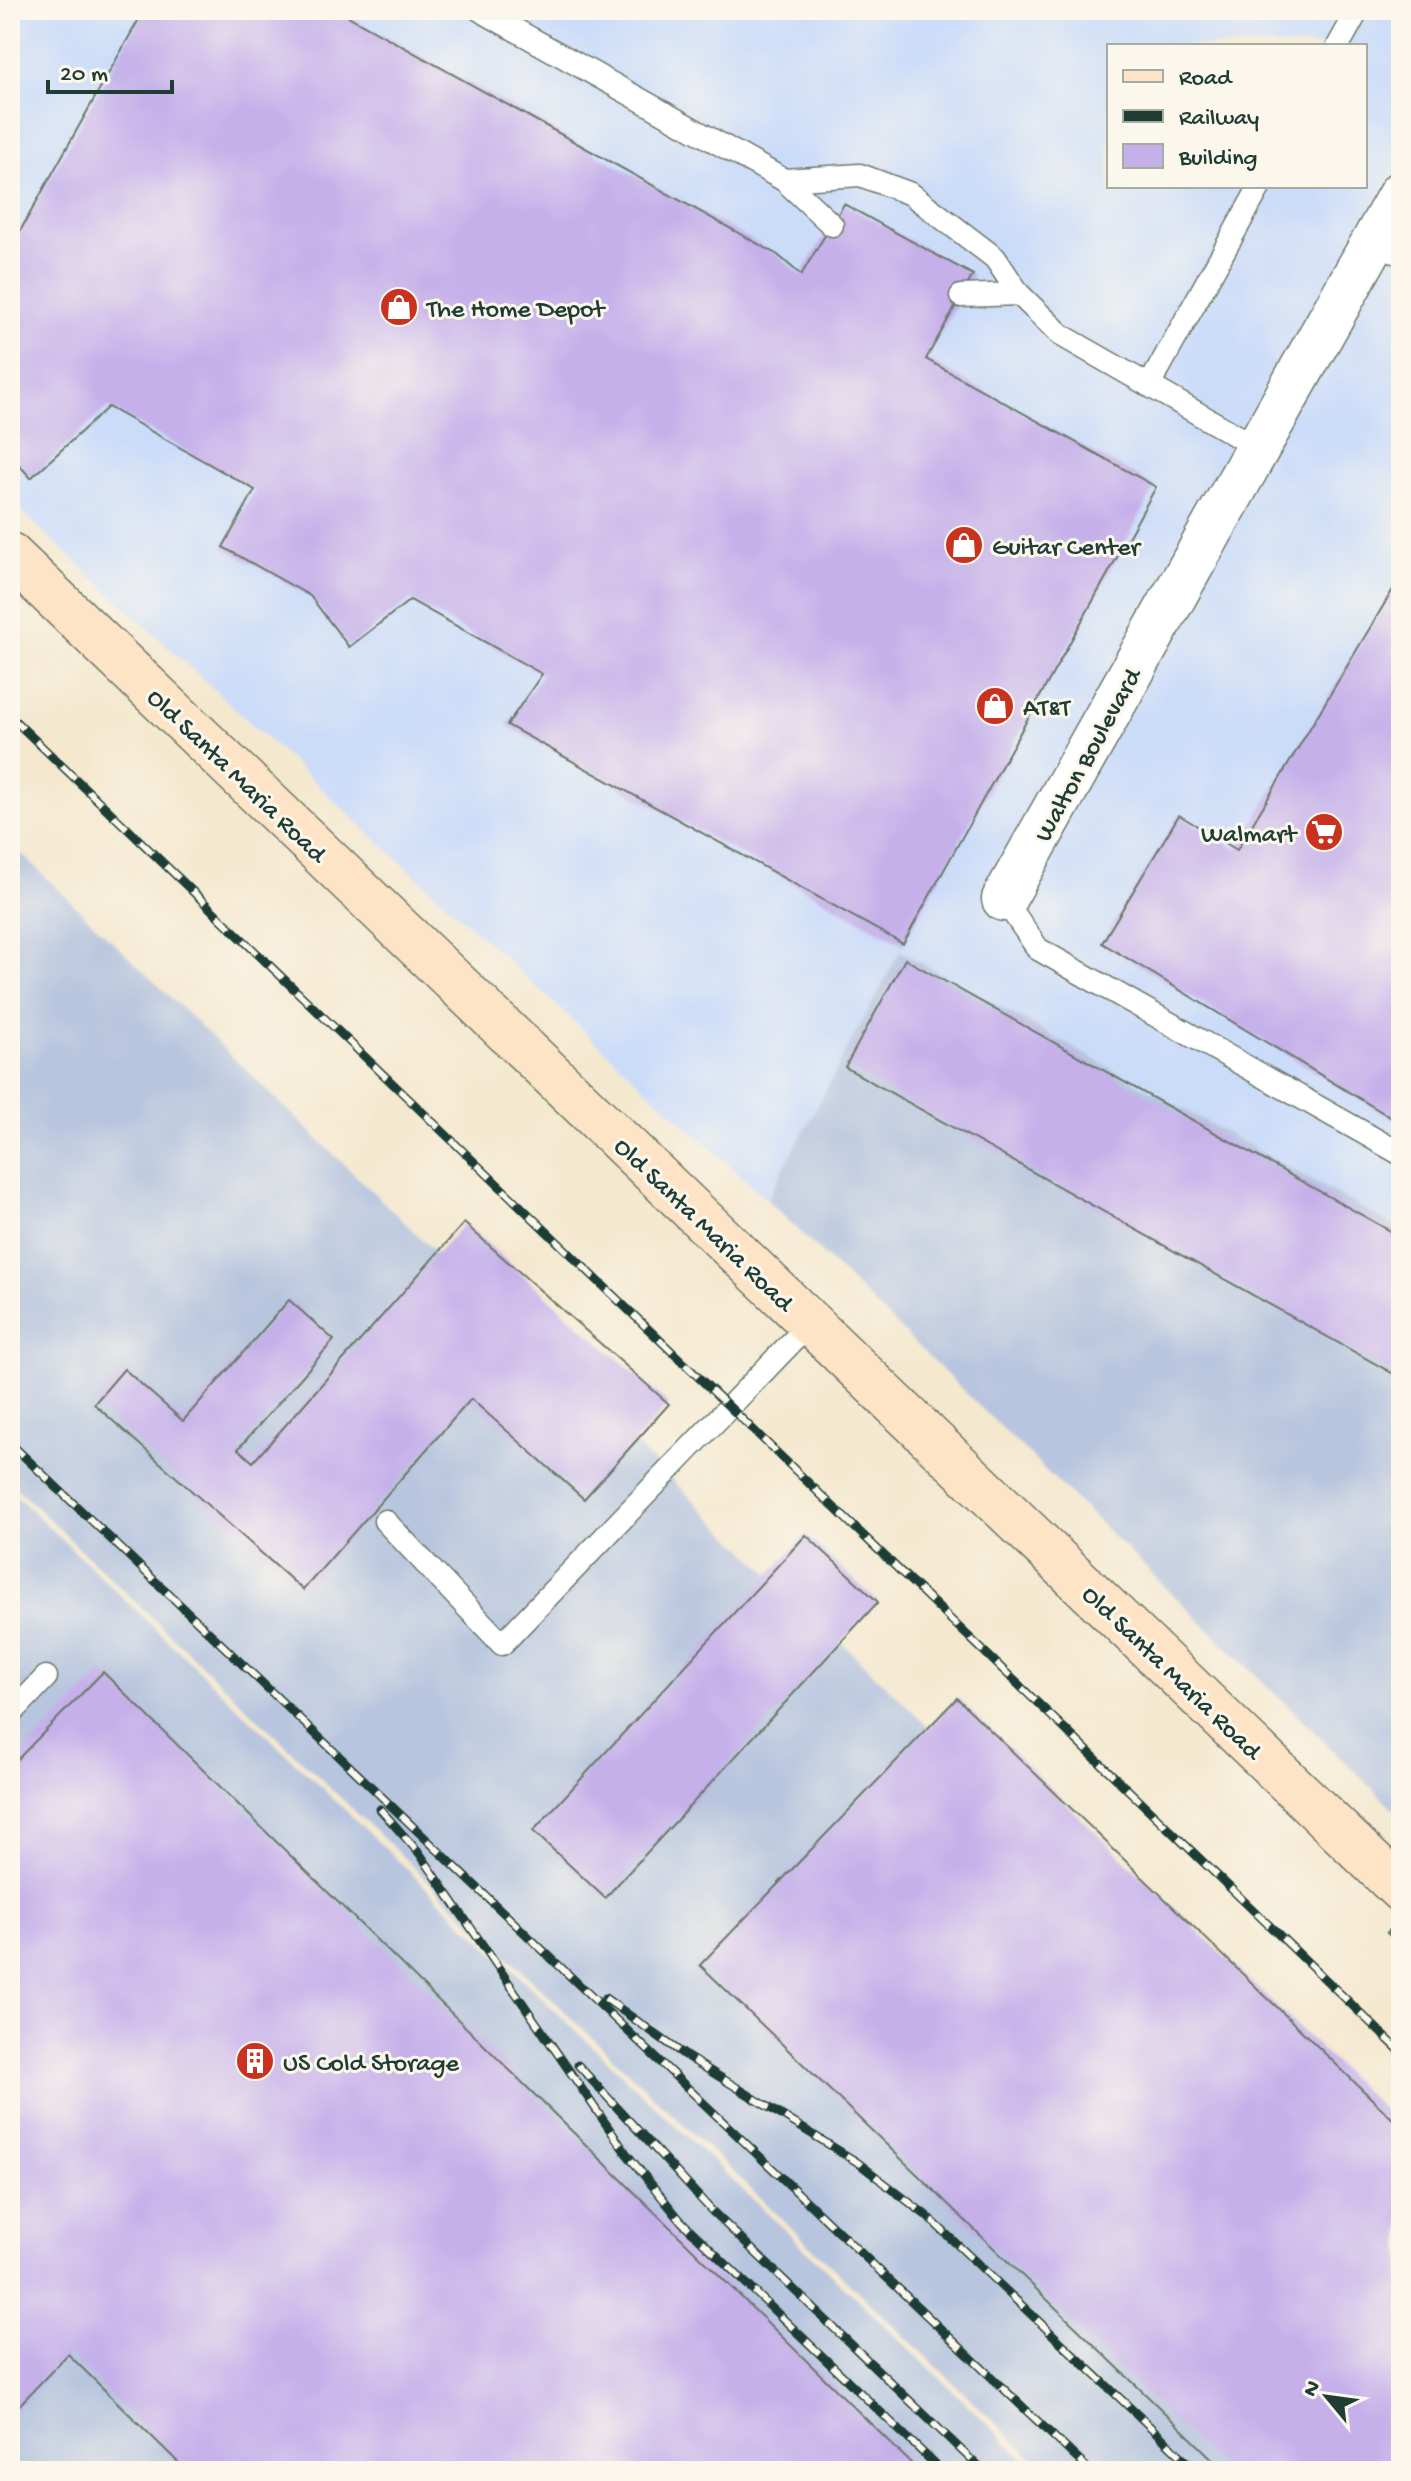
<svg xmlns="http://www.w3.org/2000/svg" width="1411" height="2481" viewBox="0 0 1411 2481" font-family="'Gochi Hand',sans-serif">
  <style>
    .built { fill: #cbdcf9; fill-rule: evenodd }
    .industrial { fill: #b7c5de }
    .building { fill: #c5b0ea }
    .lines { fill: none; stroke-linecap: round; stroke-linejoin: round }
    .lane-casing { stroke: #6a796a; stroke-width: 25 }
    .street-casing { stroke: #6a796a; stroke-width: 47 }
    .secondary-casing { stroke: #6a796a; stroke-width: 47 }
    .path { stroke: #6a796a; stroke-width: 5; stroke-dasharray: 6 6; stroke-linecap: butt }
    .lane { stroke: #fff; stroke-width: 22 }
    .street { stroke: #fff; stroke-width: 44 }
    .secondary { stroke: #fee4c6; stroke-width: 44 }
    .rail-casing { stroke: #1f3d34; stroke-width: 9 }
    .rail { stroke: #fbf7ec; stroke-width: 6; stroke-dasharray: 18; stroke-linecap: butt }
    .labels { text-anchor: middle; stroke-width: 6; stroke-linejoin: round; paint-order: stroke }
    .poi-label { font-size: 26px; fill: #1f3d34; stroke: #fbf7ec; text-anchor: start }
    .street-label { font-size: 26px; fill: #1f3d34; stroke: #fbf7ec }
  </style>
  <rect width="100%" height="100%" fill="#fbf7ec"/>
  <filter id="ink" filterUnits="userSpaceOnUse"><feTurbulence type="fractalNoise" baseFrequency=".0125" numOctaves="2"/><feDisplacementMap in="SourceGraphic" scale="16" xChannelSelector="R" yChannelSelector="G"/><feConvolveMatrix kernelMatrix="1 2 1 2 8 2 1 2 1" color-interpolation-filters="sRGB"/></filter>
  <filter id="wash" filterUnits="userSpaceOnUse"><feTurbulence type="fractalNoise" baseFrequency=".006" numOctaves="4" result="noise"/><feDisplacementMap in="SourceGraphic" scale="32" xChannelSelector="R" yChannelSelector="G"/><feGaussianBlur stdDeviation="1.8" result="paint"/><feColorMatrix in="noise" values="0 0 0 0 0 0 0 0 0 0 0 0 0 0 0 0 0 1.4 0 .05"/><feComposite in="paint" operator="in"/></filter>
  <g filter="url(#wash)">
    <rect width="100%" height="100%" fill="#f4e8cf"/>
    <!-- built -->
    <path class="built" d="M 10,10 L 1401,10 L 1401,1230 L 900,951 L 767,1200 L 10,501 ZM 1109,46 L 1365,46 L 1365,186 L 1109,186 Z"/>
    <!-- industrial -->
    <path class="industrial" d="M 10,843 L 1401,2181 L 1401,2471 L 1046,2471 L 10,1482 Z
      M 900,951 L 1401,1230 L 1401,1816 L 767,1200 Z
      M 10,1490 L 1037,2471 L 10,2471 Z"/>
    <g id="blocks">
      <!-- building -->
      <path class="building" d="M 144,10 L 337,10 L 778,255 L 801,275 L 844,204 L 973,275 L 926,359 L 1156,487 L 903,944 L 507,725 L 542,674 L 410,600 L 349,647 L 310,596 L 223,547 L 255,490 L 108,407 L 31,478 L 10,455 L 10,249 Z
        M 1401,576 L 1401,1120 L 1400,1123 L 1102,943 L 1179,815 L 1237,850 Z
        M 905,959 L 1401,1237 L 1401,1378 L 845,1067 Z
        M 464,1223 L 669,1404 L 584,1499 L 471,1399 L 303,1590 L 94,1404 L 124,1369 L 183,1421 L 289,1300 L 334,1340 L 238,1449 L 253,1462 Z
        M 806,1535 L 878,1602 L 605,1898 L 533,1831 Z
        M 103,1672 L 919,2471 L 187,2471 L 68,2354 L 10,2415 L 10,1767 Z
        M 957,1698 L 1401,2127 L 1401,2471 L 1225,2471 L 700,1965 Z"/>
    </g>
  </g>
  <g filter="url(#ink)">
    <use href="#blocks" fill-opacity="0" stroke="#6a796a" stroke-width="2"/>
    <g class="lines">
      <!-- lane casing -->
      <g class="lane-casing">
        <path id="lane" d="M 480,10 L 784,180 L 860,175 L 911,194 L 995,258 L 1019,294 L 1061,335 L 1258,448
          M 1338,46 L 1358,10
          M 784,180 L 832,225
          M 1375,240 L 1401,255
          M 961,296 L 1019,294
          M 1149,386 L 1260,186
          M 1004,899 L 1038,949 L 1401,1154
          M 385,1521 L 502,1644 L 810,1323
          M 10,1715 L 46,1677"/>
      </g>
      <!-- street casing -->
      <g class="street-casing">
        <path id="street" d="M 1004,899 L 1401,193"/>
      </g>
      <!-- secondary casing -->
      <g class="secondary-casing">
        <path id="secondary" d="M 10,555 L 1401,1890"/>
      </g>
      <!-- path -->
      <path class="path" d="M 1387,1931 L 1401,1944"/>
      <!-- lane -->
      <use href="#lane" class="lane"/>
      <!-- street -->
      <use href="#street" class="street"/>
      <!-- secondary -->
      <use href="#secondary" class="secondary"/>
      <!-- rail casing -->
      <g class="rail-casing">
        <path id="rail" d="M 10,716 L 1401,2052
          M 10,1443 L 1090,2471
          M 380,1809 L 420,1854 L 626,2153 L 681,2221 L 942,2471
          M 605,1998 L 686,2056 L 857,2162 L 927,2216 L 1197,2471
          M 578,2065 L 712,2211 L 983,2471"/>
      </g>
      <!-- rail -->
      <use href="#rail" class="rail"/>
    </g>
  </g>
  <!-- icons -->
  <defs>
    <g id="shop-disc" transform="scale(2)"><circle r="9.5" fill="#c8321e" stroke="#fbf7ec"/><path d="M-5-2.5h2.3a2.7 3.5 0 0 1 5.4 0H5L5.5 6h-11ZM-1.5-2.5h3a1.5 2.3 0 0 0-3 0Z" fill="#fff"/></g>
    <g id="supermarket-disc" transform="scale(2)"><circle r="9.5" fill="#c8321e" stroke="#fbf7ec"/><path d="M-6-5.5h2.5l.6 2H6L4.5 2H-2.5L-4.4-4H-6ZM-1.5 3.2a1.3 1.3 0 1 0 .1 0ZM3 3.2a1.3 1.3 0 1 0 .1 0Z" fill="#fff"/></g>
    <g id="building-disc" transform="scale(2)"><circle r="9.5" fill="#c8321e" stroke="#fbf7ec"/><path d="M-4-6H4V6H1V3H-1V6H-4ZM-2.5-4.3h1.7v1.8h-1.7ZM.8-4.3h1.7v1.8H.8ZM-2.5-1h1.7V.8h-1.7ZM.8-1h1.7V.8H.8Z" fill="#fff"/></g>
  </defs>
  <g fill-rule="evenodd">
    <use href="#shop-disc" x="399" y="307"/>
    <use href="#shop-disc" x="964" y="545"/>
    <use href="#shop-disc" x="995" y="706"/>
    <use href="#supermarket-disc" x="1324" y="832"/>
    <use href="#building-disc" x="255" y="2061"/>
  </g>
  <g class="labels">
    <!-- poi labels -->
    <g class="poi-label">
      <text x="427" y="316">The Home Depot</text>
      <text x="992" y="554">Guitar Center</text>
      <text x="1023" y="715">AT&amp;T</text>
      <text x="1296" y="841" text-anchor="end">Walmart</text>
      <text x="283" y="2070">US Cold Storage</text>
    </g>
    <!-- street labels -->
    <g class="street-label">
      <text transform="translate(1086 754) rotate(-61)" y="9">Walton Boulevard</text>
      <text transform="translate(238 774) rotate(44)" y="9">Old Santa Maria Road</text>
      <text transform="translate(705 1223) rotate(44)" y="9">Old Santa Maria Road</text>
      <text transform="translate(1173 1671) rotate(44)" y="9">Old Santa Maria Road</text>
    </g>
  </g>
  <!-- margin -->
  <rect width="1411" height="2481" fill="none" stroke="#fbf7ec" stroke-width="40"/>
  <!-- legend -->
  <rect x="1107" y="44" width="260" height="144" fill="#fbf7ec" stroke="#a3ada2" stroke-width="2"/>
  <rect x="1123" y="70" width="40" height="12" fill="#fee4c6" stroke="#a3ada2" stroke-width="2"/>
  <text x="1179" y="84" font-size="24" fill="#1f3d34">Road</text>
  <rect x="1123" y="110" width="40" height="12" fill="#1f3d34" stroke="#a3ada2" stroke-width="2"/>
  <text x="1179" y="124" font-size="24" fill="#1f3d34">Railway</text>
  <rect x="1123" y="144" width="40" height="24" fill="#c5b0ea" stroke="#a3ada2" stroke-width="2"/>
  <text x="1179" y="164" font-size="24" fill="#1f3d34">Building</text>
  <!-- north arrow -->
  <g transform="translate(1327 2397) rotate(299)" stroke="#fbf7ec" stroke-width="6" paint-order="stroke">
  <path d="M0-6L14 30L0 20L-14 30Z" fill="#1f3d34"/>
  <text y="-12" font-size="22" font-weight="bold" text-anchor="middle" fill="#1f3d34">N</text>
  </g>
  <!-- scale -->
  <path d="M48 80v12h124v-12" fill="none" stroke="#1f3d34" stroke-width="4"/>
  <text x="60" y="80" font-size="24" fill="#1f3d34" stroke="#fbf7ec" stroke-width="6" paint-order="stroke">20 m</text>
</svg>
